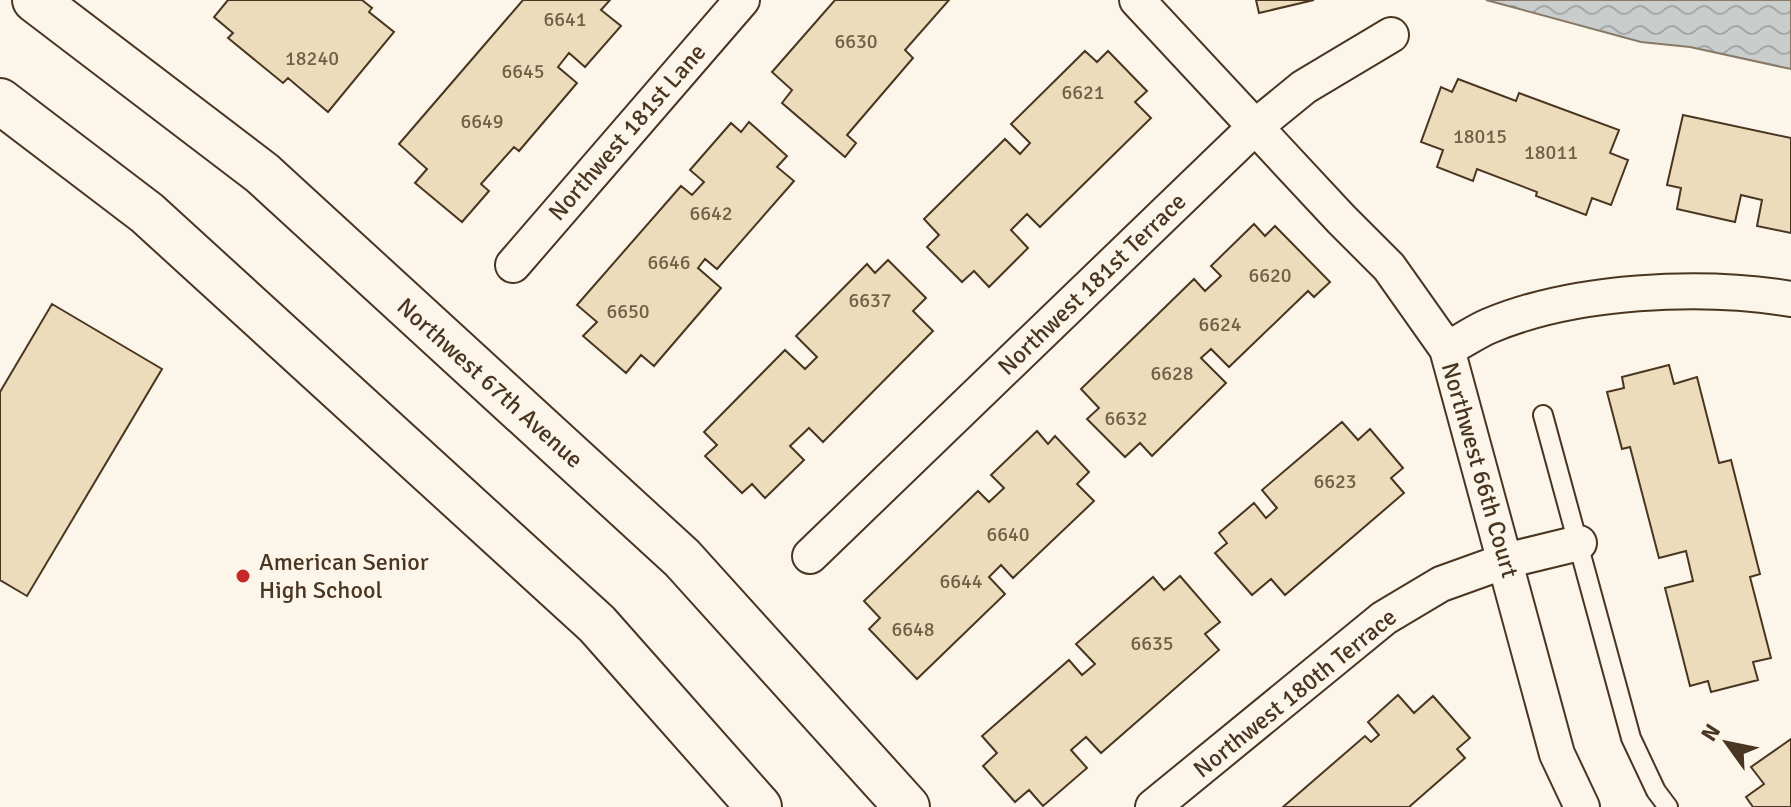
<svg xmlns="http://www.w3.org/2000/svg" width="1791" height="807" viewBox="0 0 1791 807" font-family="Signika,sans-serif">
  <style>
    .water { fill: url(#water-waves); stroke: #887966; stroke-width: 2 }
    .building { fill: #ecdcbc; stroke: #4a3520; stroke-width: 2 }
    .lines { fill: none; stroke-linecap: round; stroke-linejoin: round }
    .lane-casing { stroke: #4a3520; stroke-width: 22 }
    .street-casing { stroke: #4a3520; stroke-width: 38 }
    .secondary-casing { stroke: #4a3520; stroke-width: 48 }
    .lane { stroke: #fbf6e9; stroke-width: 18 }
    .street { stroke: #fbf6e9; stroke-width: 34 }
    .secondary { stroke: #fbf6e9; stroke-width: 44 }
    .poi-dot { fill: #c62828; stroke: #fbf6e9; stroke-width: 3 }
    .labels { text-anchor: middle; stroke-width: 6; stroke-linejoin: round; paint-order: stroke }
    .number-label { font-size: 20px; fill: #725f47 }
    .street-label { font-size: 24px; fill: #4a3520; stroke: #fbf6e9 }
    .poi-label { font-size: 24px; fill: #4a3520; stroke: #fbf6e9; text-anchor: start }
  </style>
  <defs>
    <pattern id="water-waves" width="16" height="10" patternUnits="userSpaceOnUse" patternTransform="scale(2)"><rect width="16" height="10" fill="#c9cecd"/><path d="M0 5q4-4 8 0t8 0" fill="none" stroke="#a5a8a6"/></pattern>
  </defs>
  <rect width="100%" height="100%" fill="#fbf6e9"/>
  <!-- water -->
  <path class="water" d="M 1486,0 L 1791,0 L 1791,69 L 1690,47 L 1641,42 Z"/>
  <!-- building -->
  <path class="building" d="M 228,0 L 362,0 L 372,8 L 369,12 L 394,32 L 328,112 L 288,78 L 283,83 L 228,38 L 233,33 L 214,17 Z
    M 523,0 L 610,0 L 601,10 L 621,26 L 585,67 L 569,53 L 558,67 L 577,83 L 519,151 L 514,147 L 481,184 L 489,191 L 462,222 L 415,183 L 427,169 L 399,144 Z
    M 835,0 L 949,0 L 905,50 L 913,58 L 847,135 L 856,143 L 845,157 L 782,103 L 792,90 L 772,72 Z
    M 1256,0 L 1314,0 L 1259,13 Z
    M 1085,51 L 1097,62 L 1108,51 L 1147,91 L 1135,102 L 1151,118 L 1040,227 L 1027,214 L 1011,230 L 1028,248 L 989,287 L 974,271 L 962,282 L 927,247 L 939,235 L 924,219 L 1005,139 L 1020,154 L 1030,143 L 1011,124 Z
    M 1458,79 L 1516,101 L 1519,93 L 1619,130 L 1610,153 L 1628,160 L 1611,205 L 1592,198 L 1586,215 L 1536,196 L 1537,192 L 1477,169 L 1473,181 L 1437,167 L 1443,150 L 1421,142 L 1441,87 L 1452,92 Z
    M 1683,115 L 1791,138 L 1791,233 L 1757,226 L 1762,200 L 1741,195 L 1735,222 L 1677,209 L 1681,188 L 1667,185 Z
    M 749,122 L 787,156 L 777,167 L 794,181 L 717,269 L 705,259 L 698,268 L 721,288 L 654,366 L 641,355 L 626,373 L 583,336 L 597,322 L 577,305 L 681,186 L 692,195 L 704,182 L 690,170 L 731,123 L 741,132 Z
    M 1254,224 L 1265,236 L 1275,226 L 1330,282 L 1314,297 L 1308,291 L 1229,367 L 1211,349 L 1201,358 L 1226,383 L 1152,456 L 1140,443 L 1125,457 L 1087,419 L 1099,408 L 1081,389 L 1194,279 L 1205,291 L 1221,276 L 1211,266 Z
    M 888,260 L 926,298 L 913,311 L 933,331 L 823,442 L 809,428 L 790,446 L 804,460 L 765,498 L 752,484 L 742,493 L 705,456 L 717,445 L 704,432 L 785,350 L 805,369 L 817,357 L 796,336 L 867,264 L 875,273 Z
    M 52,304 L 162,369 L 27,596 L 0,580 L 0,392 Z
    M 1669,365 L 1674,384 L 1697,377 L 1719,463 L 1731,460 L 1760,574 L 1750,577 L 1771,658 L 1753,662 L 1758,680 L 1711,692 L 1708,681 L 1690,686 L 1665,588 L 1693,581 L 1686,551 L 1659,558 L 1630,447 L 1622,449 L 1607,392 L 1624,388 L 1622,377 Z
    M 1342,422 L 1358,440 L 1370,429 L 1403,468 L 1391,478 L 1404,493 L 1285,595 L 1271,579 L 1252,595 L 1215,553 L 1227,543 L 1219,533 L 1254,503 L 1266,518 L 1277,508 L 1262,490 Z
    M 1037,431 L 1048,444 L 1055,436 L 1089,472 L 1077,484 L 1094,501 L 1013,578 L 1001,565 L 989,577 L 1005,594 L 917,679 L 869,629 L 880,618 L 864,601 L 978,491 L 989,502 L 1004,488 L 991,475 Z
    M 1180,576 L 1220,622 L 1205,634 L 1219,650 L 1101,753 L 1086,737 L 1071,750 L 1087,768 L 1043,806 L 1029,790 L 1015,802 L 983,766 L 997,753 L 982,736 L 1069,660 L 1082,675 L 1095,664 L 1076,644 L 1153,577 L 1164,590 Z
    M 1398,695 L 1414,713 L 1433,696 L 1470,738 L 1457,749 L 1465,758 L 1409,807 L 1283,807 L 1365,736 L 1371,742 L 1379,735 L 1368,722 Z
    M 1791,739 L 1791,807 L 1753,807 L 1746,797 L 1764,784 L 1751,767 Z"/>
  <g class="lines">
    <!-- lane casing -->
    <g class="lane-casing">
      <path id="lane" d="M 1543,415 L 1631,738 L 1656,791 L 1668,807"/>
    </g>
    <!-- street casing -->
    <g class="street-casing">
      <path id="street" d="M 1137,0 L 1341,219 L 1389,267 L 1447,349 L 1557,754 L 1582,807
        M 513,265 L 742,0
        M 1447,349 C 1461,342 1475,332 1489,326 C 1574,290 1701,284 1791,299
        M 810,556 L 1255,127 L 1304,87 L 1391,35
        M 1153,807 L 1384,618 L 1441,584 L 1505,561 L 1579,543"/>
    </g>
    <!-- secondary casing -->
    <g class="secondary-casing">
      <path id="secondary" d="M 35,0 L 262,173 L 682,558 L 907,807
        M 0,101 L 147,213 L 597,624 L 759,807"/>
    </g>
    <!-- lane -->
    <use href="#lane" class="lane"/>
    <!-- street -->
    <use href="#street" class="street"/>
    <!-- secondary -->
    <use href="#secondary" class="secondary"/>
  </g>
  <!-- markers -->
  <circle class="poi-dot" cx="243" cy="576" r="8"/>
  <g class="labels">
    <!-- number labels -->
    <g class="number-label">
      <text x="565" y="26">6641</text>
      <text x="856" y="48">6630</text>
      <text x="312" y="65">18240</text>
      <text x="523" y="78">6645</text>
      <text x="1083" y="99">6621</text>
      <text x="482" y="128">6649</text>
      <text x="1480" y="143">18015</text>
      <text x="1551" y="159">18011</text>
      <text x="711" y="220">6642</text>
      <text x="669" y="269">6646</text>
      <text x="1270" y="282">6620</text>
      <text x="870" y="307">6637</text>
      <text x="628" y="318">6650</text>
      <text x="1220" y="331">6624</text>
      <text x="1172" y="380">6628</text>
      <text x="1126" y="425">6632</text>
      <text x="1335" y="488">6623</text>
      <text x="1008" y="541">6640</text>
      <text x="961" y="588">6644</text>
      <text x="913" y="636">6648</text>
      <text x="1152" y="650">6635</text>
    </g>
    <!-- street labels -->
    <g class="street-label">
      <text transform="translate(627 132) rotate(-49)" y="8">Northwest 181st Lane</text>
      <text transform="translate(1092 284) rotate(-44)" y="8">Northwest 181st Terrace</text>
      <text transform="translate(490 383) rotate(42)" y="8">Northwest 67th Avenue</text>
      <text transform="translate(1480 470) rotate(74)" y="8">Northwest 66th Court</text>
      <text transform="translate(1295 693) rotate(-39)" y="8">Northwest 180th Terrace</text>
    </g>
    <!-- poi labels -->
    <g class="poi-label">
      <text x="259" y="570">American Senior<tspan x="259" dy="28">High School</tspan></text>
    </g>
  </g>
  <!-- north arrow -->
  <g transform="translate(1727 743) rotate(303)" stroke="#fbf6e9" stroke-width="6" paint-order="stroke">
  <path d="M0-6L14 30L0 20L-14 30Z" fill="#4a3520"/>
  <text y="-12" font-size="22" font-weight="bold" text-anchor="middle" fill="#4a3520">N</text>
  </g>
</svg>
